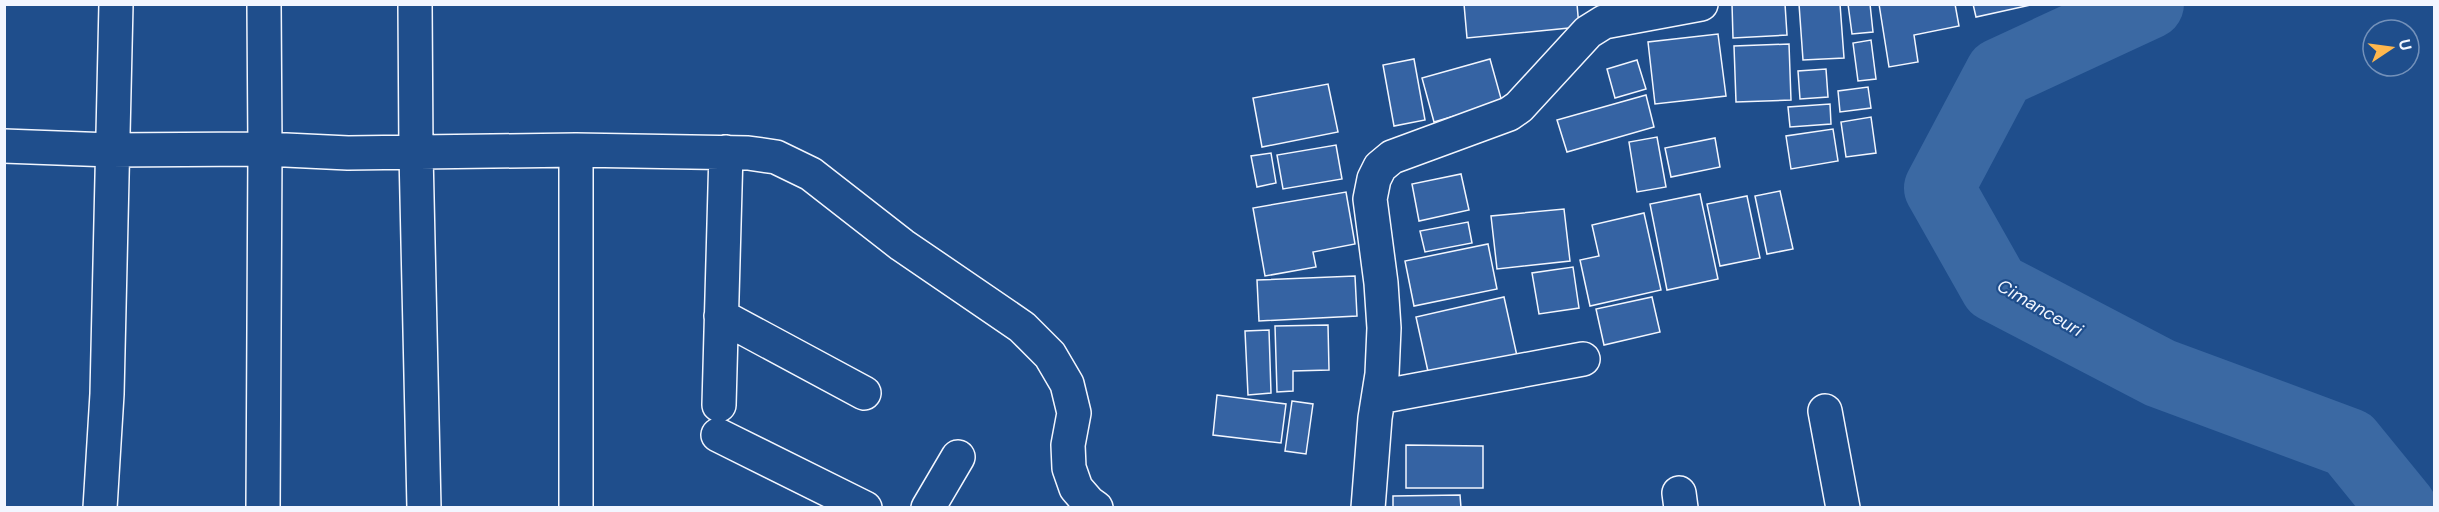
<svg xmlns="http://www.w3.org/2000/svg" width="2439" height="512" viewBox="0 0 2439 512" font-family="'DM Sans',sans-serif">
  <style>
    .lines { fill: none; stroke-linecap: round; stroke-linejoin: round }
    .river { stroke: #3b69a3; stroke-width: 70 }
    .building { fill: #3563a3; stroke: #f2f6ff; stroke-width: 1.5 }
    .street-casing { stroke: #f2f6ff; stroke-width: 36 }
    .street { stroke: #1f4e8c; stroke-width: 33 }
    .labels { text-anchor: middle; stroke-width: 4.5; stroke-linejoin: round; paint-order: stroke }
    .water-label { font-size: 18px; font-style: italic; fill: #f2f6ff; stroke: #1f4e8c }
  </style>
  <rect width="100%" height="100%" fill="#1f4e8c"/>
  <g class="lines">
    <!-- river -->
    <path class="river" d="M 2149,4 L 2000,73 L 1939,188 L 1995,287 L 2160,373 L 2349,443 L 2402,508"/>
  </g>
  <!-- building -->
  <path class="building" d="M 1464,4 L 1577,4 L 1579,27 L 1467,38 Z
    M 1732,4 L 1785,4 L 1787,35 L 1733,38 Z
    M 1799,4 L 1840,4 L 1844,58 L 1803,60 Z
    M 1848,4 L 1870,4 L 1873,32 L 1852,34 Z
    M 1879,4 L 1955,4 L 1959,26 L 1914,35 L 1918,62 L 1889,67 Z
    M 1973,4 L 2035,4 L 1976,17 Z
    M 1718,34 L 1726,96 L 1655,104 L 1648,42 Z
    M 1871,40 L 1876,79 L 1858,81 L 1853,43 Z
    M 1789,44 L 1791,100 L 1736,102 L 1734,46 Z
    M 1414,59 L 1425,120 L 1394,126 L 1383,65 Z
    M 1490,59 L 1502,102 L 1434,122 L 1422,78 Z
    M 1637,60 L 1646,89 L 1615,98 L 1607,69 Z
    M 1826,69 L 1828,97 L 1800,99 L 1798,71 Z
    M 1328,84 L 1338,132 L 1262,147 L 1253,98 Z
    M 1868,87 L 1871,108 L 1840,112 L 1838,91 Z
    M 1646,95 L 1654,127 L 1567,152 L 1557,120 Z
    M 1830,104 L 1831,124 L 1790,127 L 1788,107 Z
    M 1871,117 L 1876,153 L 1846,157 L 1841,122 Z
    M 1833,129 L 1838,161 L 1791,169 L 1786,136 Z
    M 1657,137 L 1666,187 L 1637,192 L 1629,142 Z
    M 1715,138 L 1720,167 L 1671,177 L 1665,148 Z
    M 1336,145 L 1342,179 L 1283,189 L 1277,155 Z
    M 1271,153 L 1276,183 L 1257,187 L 1251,156 Z
    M 1461,174 L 1469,210 L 1419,221 L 1412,184 Z
    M 1780,191 L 1793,249 L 1767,254 L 1755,196 Z
    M 1346,192 L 1355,244 L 1313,252 L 1316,267 L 1265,276 L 1253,208 Z
    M 1700,194 L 1718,279 L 1667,290 L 1650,204 Z
    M 1747,196 L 1760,258 L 1720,266 L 1707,204 Z
    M 1564,209 L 1570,261 L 1497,269 L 1491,216 Z
    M 1644,213 L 1661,290 L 1590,306 L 1580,260 L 1599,256 L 1592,225 Z
    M 1468,222 L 1472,243 L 1425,252 L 1420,231 Z
    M 1488,244 L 1497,289 L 1414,306 L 1405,261 Z
    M 1573,267 L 1579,308 L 1539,314 L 1532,273 Z
    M 1355,276 L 1357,316 L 1259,321 L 1257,280 Z
    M 1504,297 L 1517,356 L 1429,376 L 1416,317 Z
    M 1652,297 L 1660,332 L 1604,345 L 1596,309 Z
    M 1328,325 L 1329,370 L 1293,371 L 1293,391 L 1277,392 L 1275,326 Z
    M 1269,330 L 1271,393 L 1248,395 L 1245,331 Z
    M 1217,395 L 1286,404 L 1281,443 L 1213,435 Z
    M 1292,401 L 1313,404 L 1306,454 L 1285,451 Z
    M 1406,445 L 1483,446 L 1483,488 L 1406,488 Z
    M 1460,495 L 1461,508 L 1393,508 L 1393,496 Z"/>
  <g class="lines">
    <!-- street casing -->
    <g class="street-casing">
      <path id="street" d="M 415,4 L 416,153 L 424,508
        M 4,146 L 111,150 L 265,149 L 348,153 L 576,150 L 748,153 L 776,157 L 811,174 L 902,245 L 1022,327 L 1050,355 L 1067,384 L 1074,413 L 1068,445 L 1069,468 L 1076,488 L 1089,503 L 1096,508
        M 721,316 L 864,393
        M 1379,397 L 1583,359
        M 719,405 L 726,152
        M 1825,411 L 1843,508
        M 718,435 L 865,508
        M 1679,493 L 1681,508
        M 100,508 L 107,394 L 116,4
        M 263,508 L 265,149 L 264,4
        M 576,508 L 576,150
        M 928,508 L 958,457
        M 1368,508 L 1375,418 L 1382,374 L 1384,328 L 1381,283 L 1370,199 L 1374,179 L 1380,167 L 1392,157 L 1509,114 L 1519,107 L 1588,32 L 1604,22 L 1701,4"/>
    </g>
    <!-- street -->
    <use href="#street" class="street"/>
  </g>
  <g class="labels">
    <!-- water labels -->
    <g class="water-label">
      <text transform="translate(2040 308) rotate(30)" y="6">Cimanceuri</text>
    </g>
  </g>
  <!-- border -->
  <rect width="2439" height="512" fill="none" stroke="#f2f6ff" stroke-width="12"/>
  <!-- north arrow -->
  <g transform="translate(2391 48) rotate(77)"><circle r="28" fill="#1f4e8c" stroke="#7391ba" stroke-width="1.5"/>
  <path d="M0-4.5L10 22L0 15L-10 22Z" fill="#ffb74d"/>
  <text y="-9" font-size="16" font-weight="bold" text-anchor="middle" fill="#f2f6ff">U</text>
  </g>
</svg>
